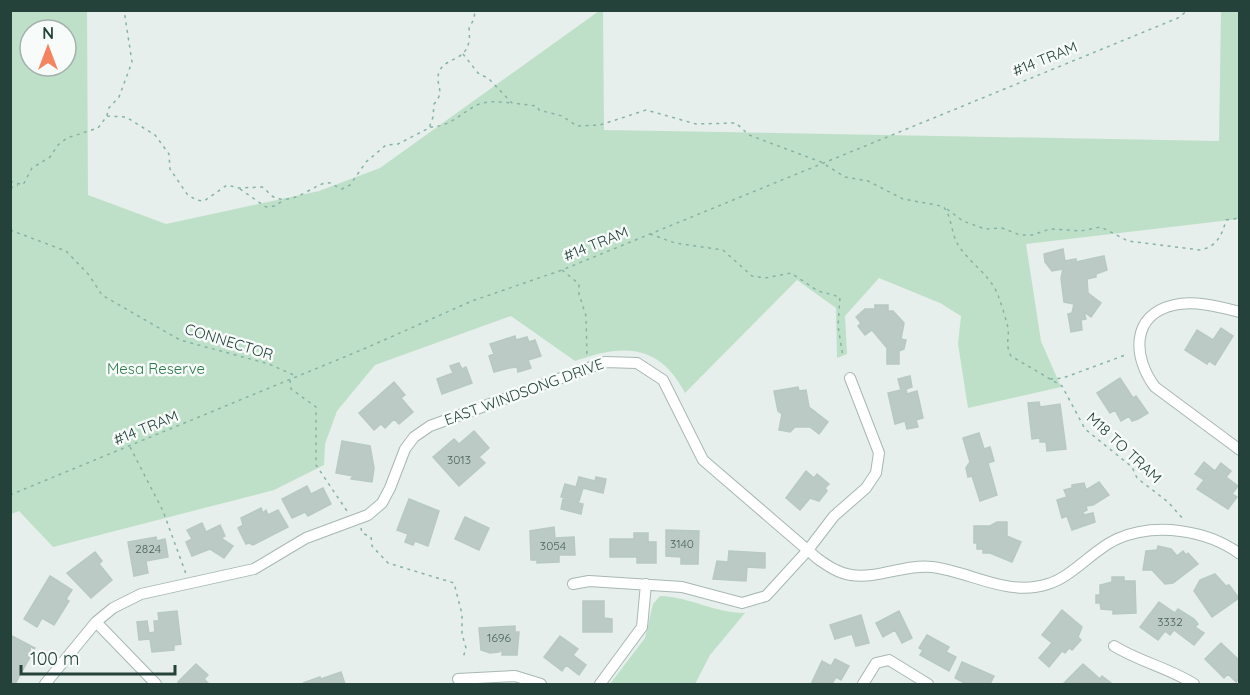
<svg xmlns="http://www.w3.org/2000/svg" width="1250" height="695" viewBox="0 0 1250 695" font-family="Quicksand,sans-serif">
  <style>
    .green { fill: #bfe0c8; fill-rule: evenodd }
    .building { fill: #bbcac4; stroke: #b8c9c2; stroke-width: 1.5 }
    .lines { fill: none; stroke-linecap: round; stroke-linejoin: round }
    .minor-casing { stroke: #a8b8b2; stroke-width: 12 }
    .path { stroke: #86b3a5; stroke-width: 1.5; stroke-dasharray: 3 4.5; stroke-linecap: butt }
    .minor { stroke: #fff; stroke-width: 10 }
    .labels { text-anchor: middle; stroke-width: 5; stroke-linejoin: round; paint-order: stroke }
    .number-label { font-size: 12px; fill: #4a645c }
    .street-label { font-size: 15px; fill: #24423a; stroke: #f7fbf9 }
    .park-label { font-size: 15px; fill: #2d7a4b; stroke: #f7fbf9 }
  </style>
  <rect width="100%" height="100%" fill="#e6efeb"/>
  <!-- green -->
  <path class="green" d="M 11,10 L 87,11 L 88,195 L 166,224 L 319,191 L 380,168 L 599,11 L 603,11 L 604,130 L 1219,141 L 1221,11 L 1239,11 L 1239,219 L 1026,244 L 1041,341 L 1061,387 L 968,408 L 958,344 L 961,316 L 940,303 L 879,278 L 845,316 L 847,354 L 837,358 L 836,308 L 797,280 L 685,393 C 659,343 622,344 575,361 L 511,316 L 375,365 L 337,411 L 325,444 L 324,465 L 274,490 L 53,547 L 19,511 L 11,514 ZM 30,30 L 66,30 L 66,66 L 30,66 Z
    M 660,596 C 690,597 715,613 745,613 L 710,655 L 695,684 L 610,684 L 645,638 L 653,604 Z"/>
  <!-- building -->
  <path class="building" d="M 1063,249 L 1065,261 L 1076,259 L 1076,262 L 1104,256 L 1107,270 L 1096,274 L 1096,277 L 1087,279 L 1088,293 L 1101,303 L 1091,317 L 1084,312 L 1086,319 L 1081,320 L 1082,330 L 1071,332 L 1068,314 L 1072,313 L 1074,304 L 1064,302 L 1061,278 L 1063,269 L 1052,271 L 1045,262 L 1044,254 Z
    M 875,305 L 888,305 L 888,311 L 893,311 L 904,323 L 901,339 L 906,340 L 904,349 L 899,351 L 899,364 L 887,364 L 887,348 L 872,330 L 865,335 L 858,326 L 861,323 L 856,317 L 865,309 L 875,309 Z
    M 1221,328 L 1233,336 L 1215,365 L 1209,361 L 1207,364 L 1185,350 L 1197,330 L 1213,340 Z
    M 515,336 L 516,340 L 527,337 L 529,342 L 535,340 L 541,356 L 528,360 L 531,368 L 518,372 L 517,367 L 509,368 L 494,372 L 489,356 L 494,354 L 490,344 Z
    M 459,363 L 462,369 L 466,367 L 472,383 L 442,394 L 437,379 L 453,373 L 450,366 Z
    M 910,376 L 912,387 L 906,389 L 907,394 L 917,391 L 923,418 L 916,420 L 918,427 L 907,429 L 905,421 L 895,424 L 888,393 L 901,390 L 898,379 Z
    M 1120,378 L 1133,398 L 1136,396 L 1148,413 L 1138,419 L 1132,421 L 1129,416 L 1121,421 L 1115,410 L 1110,413 L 1097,393 Z
    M 394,382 L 405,395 L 401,398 L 413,412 L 399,424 L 394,419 L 385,428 L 381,424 L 374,430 L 359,413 Z
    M 798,387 L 799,391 L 806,390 L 809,407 L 828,422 L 819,434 L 810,427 L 795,427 L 790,432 L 779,430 L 782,414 L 778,411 L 774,391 Z
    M 1039,402 L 1040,407 L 1060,404 L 1066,449 L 1047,451 L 1046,442 L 1040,442 L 1040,438 L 1032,439 L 1028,403 Z
    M 474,431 L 489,448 L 479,457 L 485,463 L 459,486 L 433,457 L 454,439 L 459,444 Z
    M 979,433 L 984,449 L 990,447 L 994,461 L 988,463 L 997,495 L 980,501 L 972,476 L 968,477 L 966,468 L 970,462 L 963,438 Z
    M 342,441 L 370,446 L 374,468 L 372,482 L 351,479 L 353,476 L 336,473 Z
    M 1204,462 L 1215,471 L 1221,463 L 1231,471 L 1226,477 L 1238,486 L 1232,494 L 1237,497 L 1228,509 L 1197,489 L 1204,480 L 1195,474 Z
    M 806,471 L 814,478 L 817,474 L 829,484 L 825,488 L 827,491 L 819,501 L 810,498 L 800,510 L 786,498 Z
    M 579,477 L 595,481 L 596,477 L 606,479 L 603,493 L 583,488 L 579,501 L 575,502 L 583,504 L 581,514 L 561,509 L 563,499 L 567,498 L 561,497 L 565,484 L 576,487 Z
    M 1099,482 L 1109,495 L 1093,505 L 1086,506 L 1087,510 L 1083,512 L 1084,515 L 1093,513 L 1095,522 L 1072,530 L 1067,516 L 1062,518 L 1057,500 L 1067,497 L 1064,490 L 1072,488 L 1072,485 L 1084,483 L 1086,490 Z
    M 307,486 L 311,494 L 323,488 L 331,504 L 308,516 L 305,512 L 292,518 L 282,499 Z
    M 409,499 L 439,511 L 428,546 L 415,541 L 413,545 L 405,542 L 408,534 L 397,530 Z
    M 261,508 L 263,513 L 266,510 L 268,515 L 278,510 L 288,527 L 253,545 L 249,543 L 246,544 L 238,528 L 243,525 L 241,518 Z
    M 465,517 L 489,528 L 479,550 L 455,539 Z
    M 997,522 L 1007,522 L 1007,536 L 1021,542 L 1012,562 L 990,553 L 983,553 L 983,549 L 977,549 L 977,543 L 974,543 L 974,526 L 990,526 Z
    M 202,523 L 206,532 L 220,525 L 225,536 L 221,538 L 233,546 L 224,558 L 210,549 L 192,556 L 186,542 L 192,539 L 187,530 Z
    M 554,527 L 555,538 L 574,537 L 575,555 L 559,555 L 559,562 L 537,563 L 537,560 L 531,560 L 530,531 Z
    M 666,530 L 699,531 L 698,564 L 681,564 L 681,557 L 666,556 Z
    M 634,533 L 648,533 L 648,542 L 656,542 L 656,563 L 637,563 L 637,557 L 610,557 L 610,539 L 634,539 Z
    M 156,537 L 157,541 L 165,539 L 168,557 L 146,561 L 148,573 L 134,576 L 128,542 Z
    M 1158,546 L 1171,549 L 1177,556 L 1183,551 L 1186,555 L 1188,553 L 1198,564 L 1173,583 L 1165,584 L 1152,570 L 1143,570 L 1146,551 L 1157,550 Z
    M 729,551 L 765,553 L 765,568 L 747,567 L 746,581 L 713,579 L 717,561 L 728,562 Z
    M 95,552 L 102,561 L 99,564 L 112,580 L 91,598 L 67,573 Z
    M 1215,574 L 1226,586 L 1229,585 L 1239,598 L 1212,617 L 1194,591 L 1200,580 Z
    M 50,576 L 72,590 L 66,599 L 69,601 L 54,625 L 42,618 L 37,627 L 24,619 Z
    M 1112,577 L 1124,577 L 1124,581 L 1135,581 L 1136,613 L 1113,614 L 1113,610 L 1101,609 L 1100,603 L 1096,603 L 1096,595 L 1100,595 L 1100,585 L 1112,582 Z
    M 583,601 L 604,601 L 604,618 L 612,619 L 612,632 L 583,632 Z
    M 1159,602 L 1175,613 L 1178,609 L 1194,619 L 1198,624 L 1195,627 L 1204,633 L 1194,645 L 1174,630 L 1170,635 L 1165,631 L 1158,640 L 1140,627 Z
    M 1062,610 L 1082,627 L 1078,637 L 1081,640 L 1072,650 L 1069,648 L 1065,653 L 1062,651 L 1049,667 L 1039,658 L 1052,643 L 1042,635 Z
    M 177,611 L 181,644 L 174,645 L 174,650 L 152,652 L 150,639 L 139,640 L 137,622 L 147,621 L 149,633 L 155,632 L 154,621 L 159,621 L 158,613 Z
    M 899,611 L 912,638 L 902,643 L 895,630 L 883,637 L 876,623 Z
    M 861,615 L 869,643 L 856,646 L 852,634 L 835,639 L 830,625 Z
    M 515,626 L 515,632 L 519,632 L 517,655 L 502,655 L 502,649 L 499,652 L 490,653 L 481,650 L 479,628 Z
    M 10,635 L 35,648 L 15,684 L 10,681 Z
    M 927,635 L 949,647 L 946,652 L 956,657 L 949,671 L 920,655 L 923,650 L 919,648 Z
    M 560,636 L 578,649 L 573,655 L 586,665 L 579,675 L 566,665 L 562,671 L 544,657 Z
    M 1221,643 L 1240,661 L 1240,678 L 1236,682 L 1228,674 L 1224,678 L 1205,659 Z
    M 835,659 L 849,666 L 841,680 L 836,677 L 832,684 L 812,682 L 822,661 L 831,666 Z
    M 962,662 L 994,676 L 990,684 L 966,684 L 955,678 Z
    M 196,664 L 208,675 L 204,679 L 209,684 L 181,684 L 178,682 Z
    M 1083,664 L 1100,679 L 1102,676 L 1111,683 L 1064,683 Z
    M 341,672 L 345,684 L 303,683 L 320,677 L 321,679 Z"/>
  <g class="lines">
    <!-- minor casing -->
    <g class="minor-casing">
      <path id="minor" d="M 1240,312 C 1220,307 1194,300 1174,305 C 1130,315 1133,358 1155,387 L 1240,450
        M 573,584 L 589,581 L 682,587 L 742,603 L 766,596 L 808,550 L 834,516 L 866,488 L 876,473 L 879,453 L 850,378
        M 96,622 L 156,684
        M 1114,646 C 1140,662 1169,668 1194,684
        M 458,679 L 515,676 L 541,684
        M 45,684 L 96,622 L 113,608 L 141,594 L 254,569 L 306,538 L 368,515 L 382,503 L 390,488 L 405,449 L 414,437 L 430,426 L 605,362 L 637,363 L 663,380 L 703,460 L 818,559 C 828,566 838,573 851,575 C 879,579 904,564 932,567 C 972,572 1007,597 1048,584 C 1072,577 1094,549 1117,539 C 1156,522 1207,530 1240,554
        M 600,684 L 642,627 L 646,584
        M 863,684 L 876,663 L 889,660 L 928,684"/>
    </g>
    <!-- path -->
    <path class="path" d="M 463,54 L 478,73 L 489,79 L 512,103 L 537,106 L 539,110 L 562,116 L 577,126 L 600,125 L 646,110 L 696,124 L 736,123 L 749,135 L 821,162 L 845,177 L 868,181 L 903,199 L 942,206 C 951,212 951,232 957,243 C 969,264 991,274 999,298 C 1002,306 1005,316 1007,324 C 1011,335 1004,343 1011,356 L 1062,386 L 1085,429 L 1132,467 L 1137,478 L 1168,502 L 1184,520
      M 107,116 L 126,117 L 155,135 L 169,154 L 170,169 L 187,194 L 196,200 L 204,201 L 227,185 L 239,188 L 262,187 C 266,189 268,193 272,196 C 293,209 317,180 330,183 C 334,184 337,188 342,189 L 350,185 L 366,162 L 386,145 L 398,144 L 429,128 L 433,117 L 434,104 C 447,90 433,84 440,70 C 448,55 473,63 469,28 L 474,19 L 475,10
      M 430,127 C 450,127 461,113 477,105 C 488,100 499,102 511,103
      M 10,181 L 23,185 L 32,168 L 50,157 L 58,145 L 67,138 L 98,128 L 107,116 L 108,109 L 119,97 L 132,62 L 124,10
      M 10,188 L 18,185
      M 240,189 L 266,207 L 275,206 L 285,199
      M 947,209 L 963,221 L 985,229 L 1002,228 L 1020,235 L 1032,235 L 1050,229 L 1080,231 L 1101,227 L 1128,241 L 1200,250 C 1216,247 1222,236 1226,220 L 1240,218
      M 10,230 L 66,251 L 89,275 L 102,295 L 180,340 L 269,364 L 296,376
      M 650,234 L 675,243 L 723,250 L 752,276 L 765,278 L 791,273 L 818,291 L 840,297 L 838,326 L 843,357
      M 562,270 L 579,284 L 579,294 L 586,316 L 587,358
      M 1050,379 L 1063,378 L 1128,354
      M 290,380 L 291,389 L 316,407 L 316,465 L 347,511
      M 130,447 L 163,511 L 186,574
      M 10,495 L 366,348 L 472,301 L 562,270 L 1178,18 L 1188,10
      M 361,528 L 362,533 L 371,537 L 372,546 L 388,563 L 454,583 L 462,614 L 462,634 L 466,648 L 463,658"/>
    <!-- minor -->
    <use href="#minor" class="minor"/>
  </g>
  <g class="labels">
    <!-- number labels -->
    <g class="number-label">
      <text x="459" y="464">3013</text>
      <text x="682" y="548">3140</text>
      <text x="553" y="550">3054</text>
      <text x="148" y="553">2824</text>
      <text x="1170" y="626">3332</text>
      <text x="499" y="642">1696</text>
    </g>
    <!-- street labels -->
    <g class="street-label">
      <text transform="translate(1045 59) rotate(-22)" y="5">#14 TRAM</text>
      <text transform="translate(596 244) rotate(-22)" y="5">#14 TRAM</text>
      <text transform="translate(229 342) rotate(17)" y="5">CONNECTOR</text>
      <text transform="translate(524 392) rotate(-20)" y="5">EAST WINDSONG DRIVE</text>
      <text transform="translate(146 428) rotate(-22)" y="5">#14 TRAM</text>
      <text transform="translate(1124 448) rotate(43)" y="5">M18 TO TRAM</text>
    </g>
    <!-- park labels -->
    <g class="park-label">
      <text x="156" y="374">Mesa Reserve</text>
    </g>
  </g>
  <!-- border -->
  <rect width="1250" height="695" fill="none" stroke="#24423a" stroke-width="24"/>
  <!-- north arrow -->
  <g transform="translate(48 48)"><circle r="28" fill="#f7fbf9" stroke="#a3b1ad" stroke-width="1.5"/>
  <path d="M0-4.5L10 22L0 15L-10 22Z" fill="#f4845f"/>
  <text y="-9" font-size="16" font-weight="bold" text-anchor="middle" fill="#24423a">N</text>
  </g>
  <!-- scale -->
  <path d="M21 665v9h154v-9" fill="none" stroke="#24423a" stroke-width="3"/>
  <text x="30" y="665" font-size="18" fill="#24423a" stroke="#f7fbf9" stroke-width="4.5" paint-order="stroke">100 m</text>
</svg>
